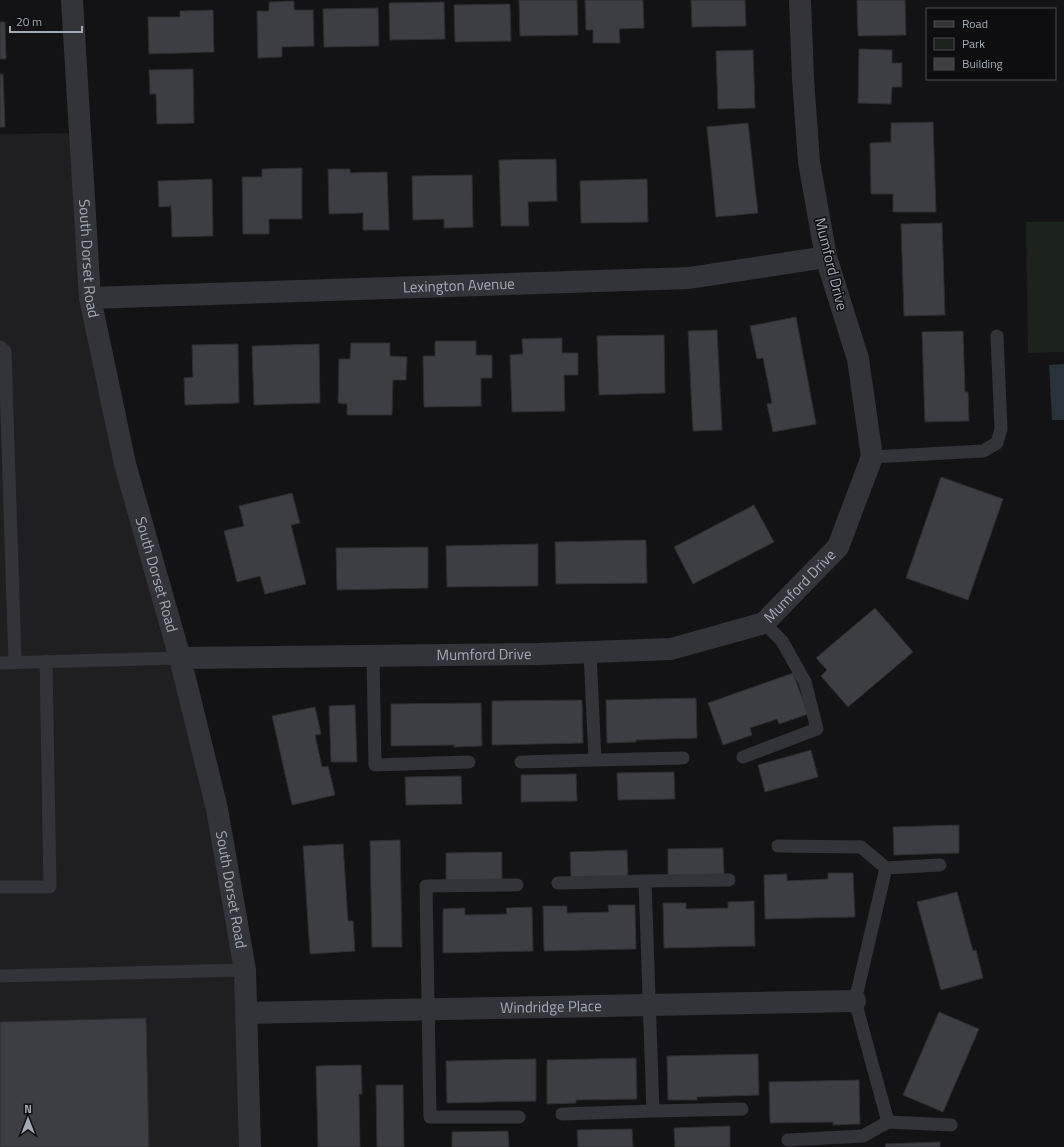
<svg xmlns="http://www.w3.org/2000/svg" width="1064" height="1147" viewBox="0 0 1064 1147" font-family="'Titillium Web',sans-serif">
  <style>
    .built { fill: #1f1f22 }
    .green { fill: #1b231c }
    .water { fill: #28323a }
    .building { fill: #3c3e43; stroke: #2d2d31 }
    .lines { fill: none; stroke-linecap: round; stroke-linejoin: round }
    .service { stroke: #33343a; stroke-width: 13 }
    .minor { stroke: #33343a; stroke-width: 22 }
    .labels { text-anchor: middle; stroke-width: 3; stroke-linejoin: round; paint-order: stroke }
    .street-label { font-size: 15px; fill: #a3a9b7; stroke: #0e0e10 }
  </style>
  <rect width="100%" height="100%" fill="#131315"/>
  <!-- built -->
  <path class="built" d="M 79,133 L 90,298 L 245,970 L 250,1147 L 0,1147 L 0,134 Z"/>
  <!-- green -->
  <path class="green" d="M 1026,222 L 1064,222 L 1064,352 L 1028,353 Z"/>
  <!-- water -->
  <path class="water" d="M 1064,364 L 1064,420 L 1052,420 L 1049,365 Z"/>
  <!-- building -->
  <path class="building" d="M 519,0 L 577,0 L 578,35 L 520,36 Z
    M 585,0 L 643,0 L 644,28 L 619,29 L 620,43 L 593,43 L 593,30 L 586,30 Z
    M 691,0 L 745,0 L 746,26 L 692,27 Z
    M 857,0 L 905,0 L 906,35 L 858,36 Z
    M 294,1 L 294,10 L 313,10 L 314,46 L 282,47 L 282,57 L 258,58 L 257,11 L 269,11 L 269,2 Z
    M 444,2 L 445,39 L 390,40 L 389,3 Z
    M 510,4 L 511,41 L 455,42 L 454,5 Z
    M 378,8 L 379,46 L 324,47 L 323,9 Z
    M 213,10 L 214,52 L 149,54 L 148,17 L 180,17 L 180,11 Z
    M 0,22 L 5,22 L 6,59 L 0,59 Z
    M 859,49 L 892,50 L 892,63 L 902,63 L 902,87 L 892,87 L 891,104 L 858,103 Z
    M 753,50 L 755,108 L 718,109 L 716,51 Z
    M 193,69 L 194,123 L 157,124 L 156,94 L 150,94 L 149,70 Z
    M 0,74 L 3,74 L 5,127 L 0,127 Z
    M 933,122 L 936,212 L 893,212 L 893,194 L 871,194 L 870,143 L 891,142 L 891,123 Z
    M 748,123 L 758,213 L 716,217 L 707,127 Z
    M 556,159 L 557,201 L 528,202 L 529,226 L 501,226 L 499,160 Z
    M 302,168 L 302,219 L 269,219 L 269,234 L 243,234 L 242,177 L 262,177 L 262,169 Z
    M 328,169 L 350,169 L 350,173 L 387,172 L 389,230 L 363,230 L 363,213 L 329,214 Z
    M 472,175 L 473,227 L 444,228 L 444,219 L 413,220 L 412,176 Z
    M 212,179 L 213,236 L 172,237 L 171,206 L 159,207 L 158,181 Z
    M 647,179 L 648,222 L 581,223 L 580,181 Z
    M 942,223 L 945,315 L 904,316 L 901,224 Z
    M 796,317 L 816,424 L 773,432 L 767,404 L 772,403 L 763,358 L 757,359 L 750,326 Z
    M 717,330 L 722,430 L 693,431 L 688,331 Z
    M 963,331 L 965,392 L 968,392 L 969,421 L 925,422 L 922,332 Z
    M 664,335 L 665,393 L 599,395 L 597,336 Z
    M 562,338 L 562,353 L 578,353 L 578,375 L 564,375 L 565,411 L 512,412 L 510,355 L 523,354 L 522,339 Z
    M 435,341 L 476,341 L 476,355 L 492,355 L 492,378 L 481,378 L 481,406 L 424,407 L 423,356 L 435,356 Z
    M 351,343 L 390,343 L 390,356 L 407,357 L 406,380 L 393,380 L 392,415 L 347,415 L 347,404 L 338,403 L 339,359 L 350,359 Z
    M 238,344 L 239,403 L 185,405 L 184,378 L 193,377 L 192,345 Z
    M 319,344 L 320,403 L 254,405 L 252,346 Z
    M 941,477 L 1003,499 L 968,600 L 906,578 Z
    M 292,493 L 300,523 L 291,525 L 306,584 L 265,594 L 260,576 L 237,582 L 224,531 L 244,526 L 239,506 Z
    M 754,505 L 774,542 L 693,584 L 674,547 Z
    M 646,540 L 647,583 L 556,584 L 555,542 Z
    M 538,544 L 538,586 L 447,587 L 446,546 Z
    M 428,547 L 428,588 L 337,590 L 336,548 Z
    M 875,608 L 913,652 L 848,707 L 821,676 L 827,670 L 816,658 Z
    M 793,673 L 808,714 L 779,724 L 777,719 L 750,728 L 752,735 L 723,745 L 708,703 Z
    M 696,698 L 697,738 L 636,740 L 636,742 L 607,743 L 606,700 Z
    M 582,700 L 583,743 L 492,745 L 492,701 Z
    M 481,703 L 482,746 L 454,747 L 454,745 L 391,746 L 391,704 Z
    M 355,705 L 357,762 L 331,762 L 329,706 Z
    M 315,707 L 321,734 L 315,735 L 322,767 L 328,766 L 335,795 L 292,805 L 272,716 Z
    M 811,750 L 818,777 L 765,792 L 758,765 Z
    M 674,772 L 675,799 L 618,800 L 617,773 Z
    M 576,774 L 577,801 L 521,802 L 521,775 Z
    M 461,776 L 462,804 L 406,805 L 405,777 Z
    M 959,825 L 959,853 L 894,855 L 893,827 Z
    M 400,840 L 402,947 L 372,947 L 370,841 Z
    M 343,844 L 348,921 L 353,921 L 355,951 L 310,954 L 303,846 Z
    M 723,848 L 724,875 L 668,876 L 668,849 Z
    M 627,850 L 628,877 L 571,879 L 570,852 Z
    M 502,852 L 502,880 L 446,881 L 446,853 Z
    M 828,873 L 853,873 L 855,917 L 765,919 L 764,875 L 787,874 L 787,881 L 828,879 Z
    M 957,892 L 973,951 L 976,950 L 983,978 L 941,990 L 917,902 Z
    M 754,901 L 755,946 L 664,948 L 663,903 L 686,903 L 686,909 L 728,908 L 728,902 Z
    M 608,905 L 635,905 L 636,949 L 544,951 L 543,906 L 567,906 L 567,913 L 609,912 Z
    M 532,907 L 533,951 L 443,953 L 443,909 L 465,908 L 465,915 L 507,914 L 506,908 Z
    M 939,1012 L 979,1029 L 943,1112 L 903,1095 Z
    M 146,1018 L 149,1147 L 0,1147 L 0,1022 Z
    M 758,1054 L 759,1095 L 697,1097 L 697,1100 L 668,1100 L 667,1056 Z
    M 636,1058 L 637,1099 L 576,1100 L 576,1103 L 547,1104 L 547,1060 Z
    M 536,1059 L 536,1101 L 447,1103 L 446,1061 Z
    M 361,1065 L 362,1094 L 359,1094 L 360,1147 L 318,1147 L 316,1066 Z
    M 859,1080 L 860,1124 L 833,1125 L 833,1122 L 770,1123 L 769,1082 Z
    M 376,1085 L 403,1085 L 404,1147 L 377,1147 Z
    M 730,1126 L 730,1147 L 675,1147 L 674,1128 Z
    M 632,1129 L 633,1147 L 578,1147 L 577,1130 Z
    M 508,1131 L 509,1147 L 452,1147 L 452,1132 Z
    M 940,1142 L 940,1147 L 886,1147 L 885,1144 Z"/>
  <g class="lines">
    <!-- service -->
    <path class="service" d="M 0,347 L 5,351 L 15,662
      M 872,457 L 983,451 L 997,443 L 1001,429 L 997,336
      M 590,652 L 595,760 L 683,758
      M 373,656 L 375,765 L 469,762
      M 0,663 L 180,658
      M 743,757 L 817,729 L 805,682 L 782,641 L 764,623
      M 521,762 L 595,760
      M 778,846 L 861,847 L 886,868 L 855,1001 L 888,1122 L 951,1125
      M 886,868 L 940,865
      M 645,881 L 729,880
      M 558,883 L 645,881 L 653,1111 L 742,1109
      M 517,885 L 426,886 L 430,1117 L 519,1117
      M 0,887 L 50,887 L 46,661
      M 0,976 L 245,970
      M 562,1114 L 653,1111
      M 788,1140 L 863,1136 L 888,1122"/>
    <!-- minor -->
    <g class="minor">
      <path id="s1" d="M 72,0 L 90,298 L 125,464 L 180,658 L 217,809 L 245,970 L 250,1147"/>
      <path id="s2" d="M 90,298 L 689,278 L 826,257"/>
      <path id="s3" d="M 180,658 L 539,654 L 671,649 L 764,623 L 838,547 L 872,457 L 858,359 L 826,257 L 809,162 L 803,79 L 800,0"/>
      <path id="s4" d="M 247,1013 L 855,1001"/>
    </g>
  </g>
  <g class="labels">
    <!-- street labels -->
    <g class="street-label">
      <text dy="5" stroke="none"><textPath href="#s1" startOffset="259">South Dorset Road</textPath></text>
      <text transform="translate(831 264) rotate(76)" y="5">Mumford Drive</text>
      <text dy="5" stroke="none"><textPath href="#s2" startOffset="369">Lexington Avenue</textPath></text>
      <text dy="5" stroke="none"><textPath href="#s1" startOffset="583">South Dorset Road</textPath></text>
      <text dy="5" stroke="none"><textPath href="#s3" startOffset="639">Mumford Drive</textPath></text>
      <text dy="5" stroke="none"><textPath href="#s3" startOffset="304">Mumford Drive</textPath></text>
      <text dy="5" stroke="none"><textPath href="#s1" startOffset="907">South Dorset Road</textPath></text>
      <text dy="5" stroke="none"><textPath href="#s4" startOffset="304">Windridge Place</textPath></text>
    </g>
  </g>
  <!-- legend -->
  <rect x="926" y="8" width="130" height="72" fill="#0e0e10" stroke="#4a4c53"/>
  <rect x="934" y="21" width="20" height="6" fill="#33343a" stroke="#4a4c53"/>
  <text x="962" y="28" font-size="12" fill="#a3a9b7">Road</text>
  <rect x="934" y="38" width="20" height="12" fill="#1b231c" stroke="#4a4c53"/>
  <text x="962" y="48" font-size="12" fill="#a3a9b7">Park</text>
  <rect x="934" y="58" width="20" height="12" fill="#3c3e43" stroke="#4a4c53"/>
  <text x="962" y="68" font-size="12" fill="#a3a9b7">Building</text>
  <!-- north arrow -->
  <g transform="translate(28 1119)" stroke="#0e0e10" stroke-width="3" paint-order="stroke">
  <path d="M0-3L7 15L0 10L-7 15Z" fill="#a3a9b7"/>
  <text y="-6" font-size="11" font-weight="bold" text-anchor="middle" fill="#a3a9b7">N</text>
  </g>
  <!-- scale -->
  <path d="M10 26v6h72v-6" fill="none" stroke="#a3a9b7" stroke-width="2"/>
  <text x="16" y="26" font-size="12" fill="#a3a9b7" stroke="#0e0e10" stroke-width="3" paint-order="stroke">20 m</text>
</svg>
